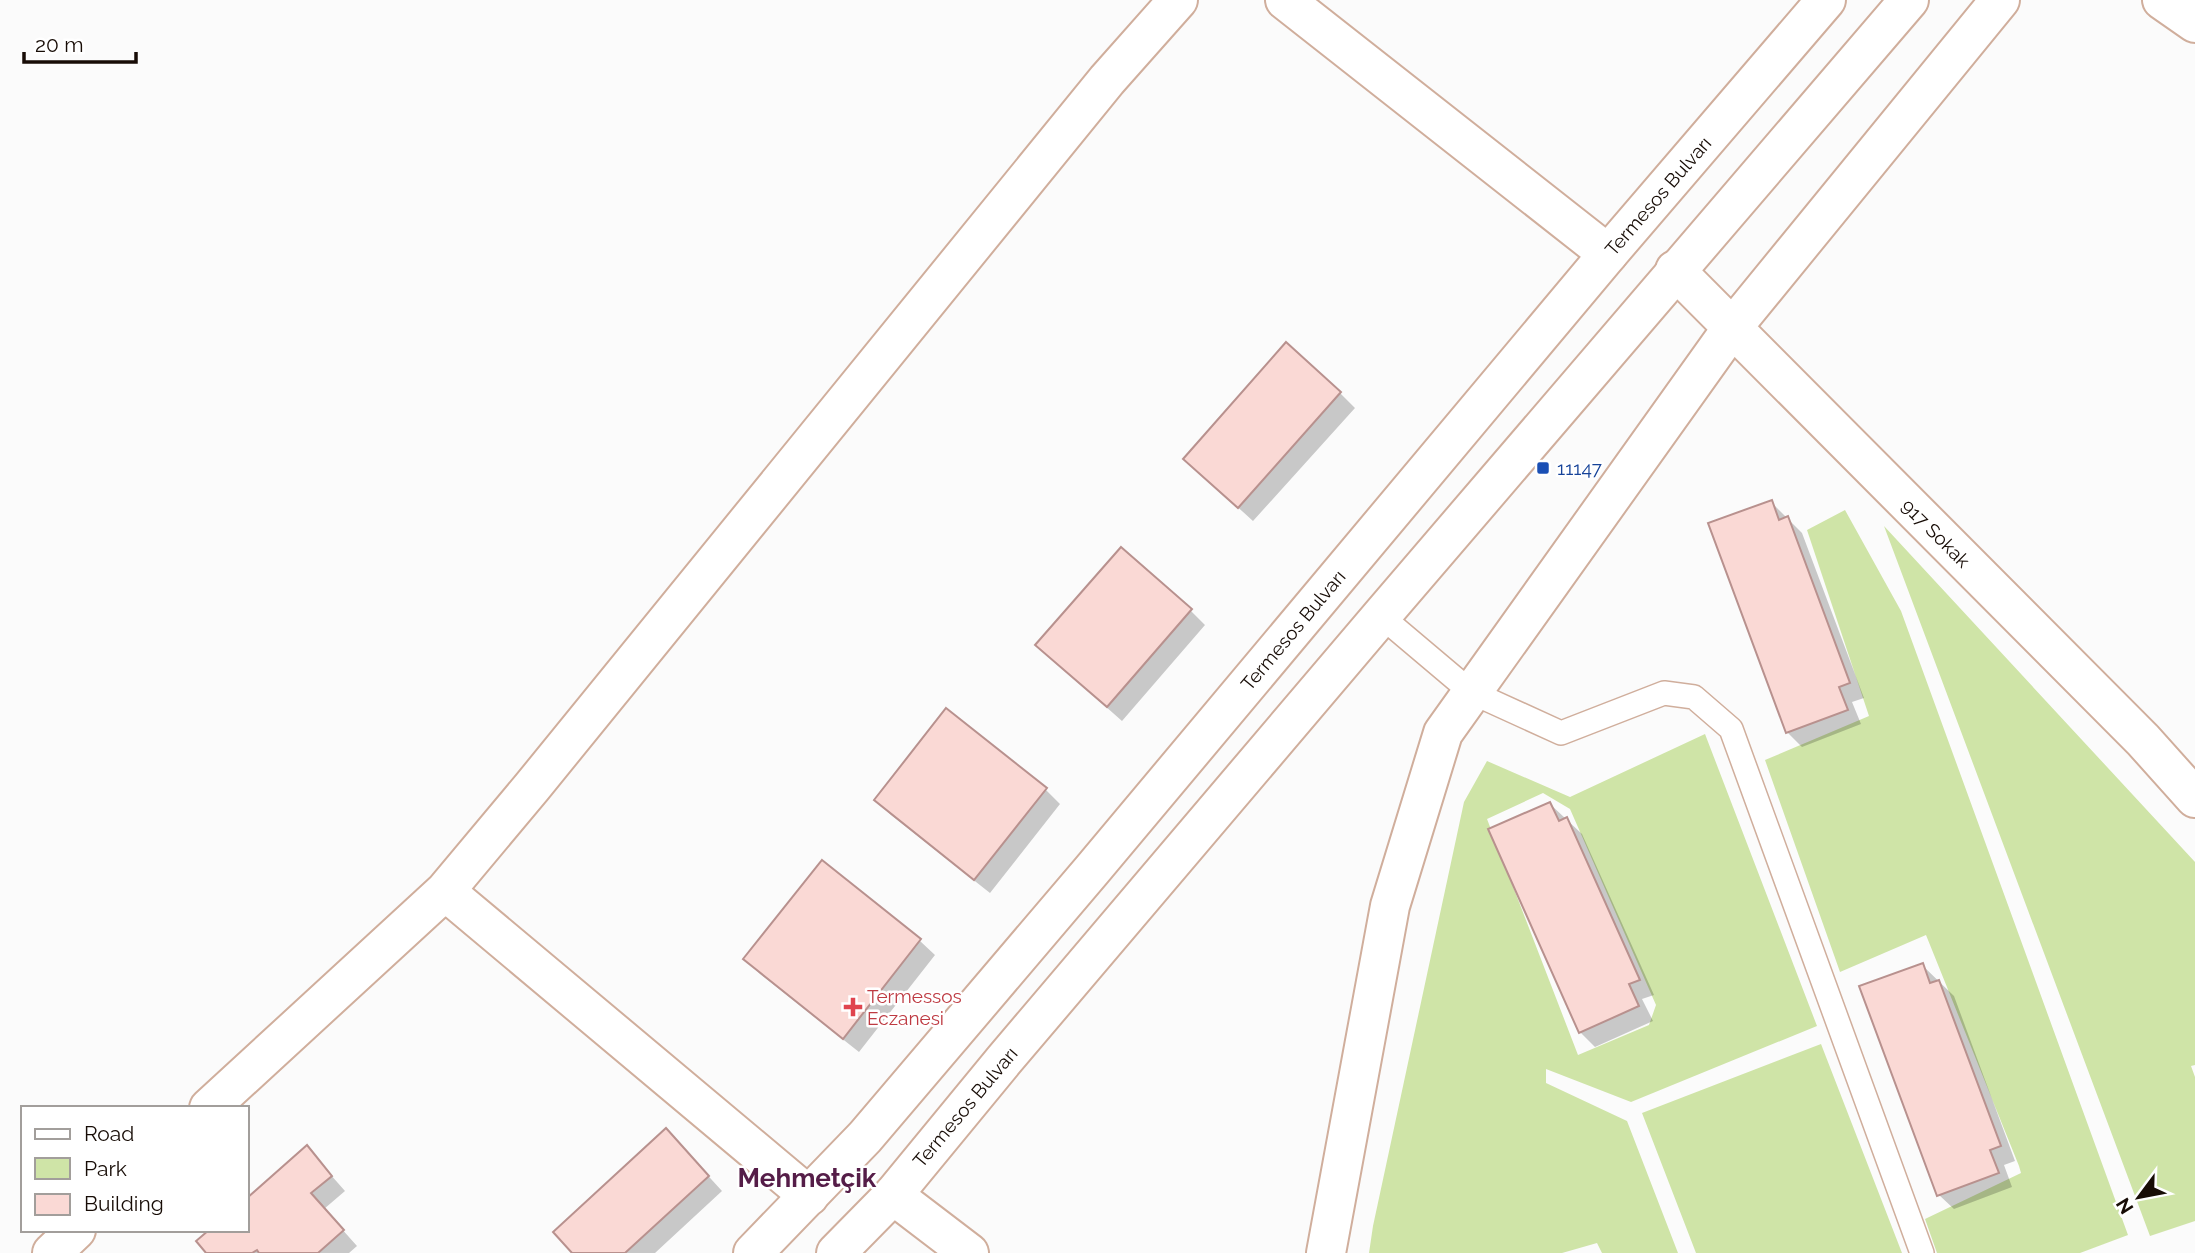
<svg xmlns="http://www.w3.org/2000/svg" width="2195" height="1253" viewBox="0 0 2195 1253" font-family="Raleway,sans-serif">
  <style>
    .green { fill: #cfe4a7; fill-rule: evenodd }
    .shadow { fill: #0003 }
    .building { fill: #fad9d5; stroke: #b8918e; stroke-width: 2 }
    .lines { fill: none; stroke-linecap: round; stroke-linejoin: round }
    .service-casing { stroke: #d0ae9c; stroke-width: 26 }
    .minor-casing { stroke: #d0ae9c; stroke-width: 42 }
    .primary-casing { stroke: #d0ae9c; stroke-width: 42 }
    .service { stroke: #fff; stroke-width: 23 }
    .minor { stroke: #fff; stroke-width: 38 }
    .primary { stroke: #fff; stroke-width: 38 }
    .transit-dot { fill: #1a4fb4; stroke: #fff; stroke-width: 2.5 }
    .health-dot { fill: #e0444e; stroke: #fff; stroke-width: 2.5 }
    .labels { text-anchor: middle; stroke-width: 5; stroke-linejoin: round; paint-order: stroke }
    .street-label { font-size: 19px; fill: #170c06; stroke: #fff }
    .transit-label { font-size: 19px; fill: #164399; stroke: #fff; text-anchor: start }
    .health-label { font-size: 19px; fill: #be3a42; stroke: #fff; text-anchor: start }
    .district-label { font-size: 26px; font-weight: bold; fill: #551d48; stroke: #fff }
  </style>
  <rect width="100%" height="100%" fill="#fbfbfb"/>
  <!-- green -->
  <path class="green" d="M 1845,510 L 1901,611 L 2128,1235 L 2080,1253 L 1937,1253 L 1925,1219 L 2021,1173 L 2019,1166 L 1926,935 L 1840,972 L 1765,760 L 1869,716 L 1807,530 Z
    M 1884,526 L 2195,862 L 2195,1065 L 2191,1066 L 2195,1077 L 2195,1221 L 2150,1236 Z
    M 1705,734 L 1817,1026 L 1631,1102 L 1546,1069 L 1546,1083 L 1627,1121 L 1678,1253 L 1602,1253 L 1597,1243 L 1562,1253 L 1369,1253 L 1373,1226 L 1464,802 L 1487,761 L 1570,797 ZM 1543,793 L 1570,809 L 1656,1005 L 1649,1025 L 1578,1055 L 1487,819 Z
    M 1821,1044 L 1902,1253 L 1696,1253 L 1642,1113 Z"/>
  <!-- shadow -->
  <path class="shadow" d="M 1340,393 L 1355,408 L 1253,521 L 1200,473 Z
    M 1771,502 L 1802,533 L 1864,698 L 1852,702 L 1861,724 L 1802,747 L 1787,732 Z
    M 1190,610 L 1205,625 L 1122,721 L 1053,660 Z
    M 1045,789 L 1060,804 L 990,893 L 891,815 L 876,800 Z
    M 1550,804 L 1582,834 L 1654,995 L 1642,999 L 1653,1021 L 1595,1047 L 1580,1032 Z
    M 822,862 L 920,941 L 935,955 L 859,1052 L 760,974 L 745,959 Z
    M 1922,965 L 1954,996 L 2015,1161 L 2004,1165 L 2012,1187 L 1954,1209 L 1939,1195 Z
    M 680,1145 L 722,1191 L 655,1253 L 574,1253 Z
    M 307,1148 L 345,1191 L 324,1209 L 357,1246 L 349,1253 L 209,1253 L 247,1230 L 247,1200 Z"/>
  <!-- building -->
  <path class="building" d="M 1286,342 L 1341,392 L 1238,508 L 1183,459 Z
    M 1772,500 L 1779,520 L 1788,516 L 1850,683 L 1839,687 L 1848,710 L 1786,733 L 1708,523 Z
    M 1121,547 L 1192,609 L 1107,707 L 1035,645 Z
    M 946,708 L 1047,788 L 974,880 L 874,800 Z
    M 1550,802 L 1559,821 L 1567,817 L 1640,980 L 1629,984 L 1639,1006 L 1579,1033 L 1488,829 Z
    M 822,860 L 921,939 L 843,1039 L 743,959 Z
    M 1923,963 L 1930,983 L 1939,980 L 2001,1146 L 1990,1150 L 1999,1173 L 1937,1196 L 1859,986 Z
    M 666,1128 L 709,1176 L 625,1253 L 572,1253 L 553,1232 Z
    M 307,1145 L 332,1176 L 311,1193 L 344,1230 L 318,1253 L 259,1253 L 257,1250 L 252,1253 L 206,1253 L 196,1241 L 209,1230 L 247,1230 L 247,1198 Z"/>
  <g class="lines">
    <!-- service casing -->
    <g class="service-casing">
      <path id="service" d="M 1381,616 L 1471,692 L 1561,733 L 1664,693 L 1694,697 L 1731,729 L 1922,1253"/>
    </g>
    <!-- minor casing -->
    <g class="minor-casing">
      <path id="minor" d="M 1285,0 L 1608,254
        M 2162,0 L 2195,23
        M 1675,270 L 2143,740 L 2195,798
        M 445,891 L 809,1196
        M 209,1108 L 445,891 L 532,787 L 1107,80 L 1178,0
        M 893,1195 L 969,1253
        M 52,1253 L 76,1230
        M 1326,1253 L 1390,906 L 1443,733 L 1732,328 L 2000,0"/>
    </g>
    <!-- primary casing -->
    <g class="primary-casing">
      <path id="primary" d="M 753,1253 L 865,1137 L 1092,870 L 1608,254 L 1826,0
        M 836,1253 L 893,1195 L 1004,1060 L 1381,616 L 1909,0"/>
    </g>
    <!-- service -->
    <use href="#service" class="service"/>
    <!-- minor -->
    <use href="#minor" class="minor"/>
    <!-- primary -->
    <use href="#primary" class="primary"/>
  </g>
  <!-- markers -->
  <rect class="transit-dot" x="1536" y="461" width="14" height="14" rx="3.5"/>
  <path class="health-dot" d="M849.5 996.5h7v7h7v7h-7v7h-7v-7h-7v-7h7z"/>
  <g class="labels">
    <!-- street labels -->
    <g class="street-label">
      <text transform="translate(1658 196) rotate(-49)" y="7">Termesos Bulvarı</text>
      <text transform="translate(1936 533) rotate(45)" y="7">917 Sokak</text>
      <text transform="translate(1293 630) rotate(-50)" y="7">Termesos Bulvarı</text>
      <text transform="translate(965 1107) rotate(-50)" y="7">Termesos Bulvarı</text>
    </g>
    <!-- transit labels -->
    <g class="transit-label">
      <text x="1557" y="475">11147</text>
    </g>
    <!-- health labels -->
    <g class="health-label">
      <text x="867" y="1003">Termessos<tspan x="867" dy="22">Eczanesi</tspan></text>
    </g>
    <!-- district labels -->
    <g class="district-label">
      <text x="807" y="1187">Mehmetçik</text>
    </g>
  </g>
  <!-- legend -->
  <rect x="21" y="1106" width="228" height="126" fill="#ffffff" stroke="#a29e9b" stroke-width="2"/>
  <rect x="35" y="1129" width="35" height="10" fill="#ffffff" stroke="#a29e9b" stroke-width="2"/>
  <text x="84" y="1141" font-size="21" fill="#170c06">Road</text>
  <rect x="35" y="1158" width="35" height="21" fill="#cfe4a7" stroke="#a29e9b" stroke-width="2"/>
  <text x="84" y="1176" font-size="21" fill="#170c06">Park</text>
  <rect x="35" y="1194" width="35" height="21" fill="#fad9d5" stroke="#a29e9b" stroke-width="2"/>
  <text x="84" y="1211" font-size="21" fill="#170c06">Building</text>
  <!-- north arrow -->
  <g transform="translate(2139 1197) rotate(238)" stroke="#ffffff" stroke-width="5" paint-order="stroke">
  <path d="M0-5L12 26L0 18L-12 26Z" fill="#170c06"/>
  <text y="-10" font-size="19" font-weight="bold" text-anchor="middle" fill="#170c06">N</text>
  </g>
  <!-- scale -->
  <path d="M24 52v10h112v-10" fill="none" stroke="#170c06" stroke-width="3.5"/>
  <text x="35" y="52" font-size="21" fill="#170c06" stroke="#ffffff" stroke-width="5" paint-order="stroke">20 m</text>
</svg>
